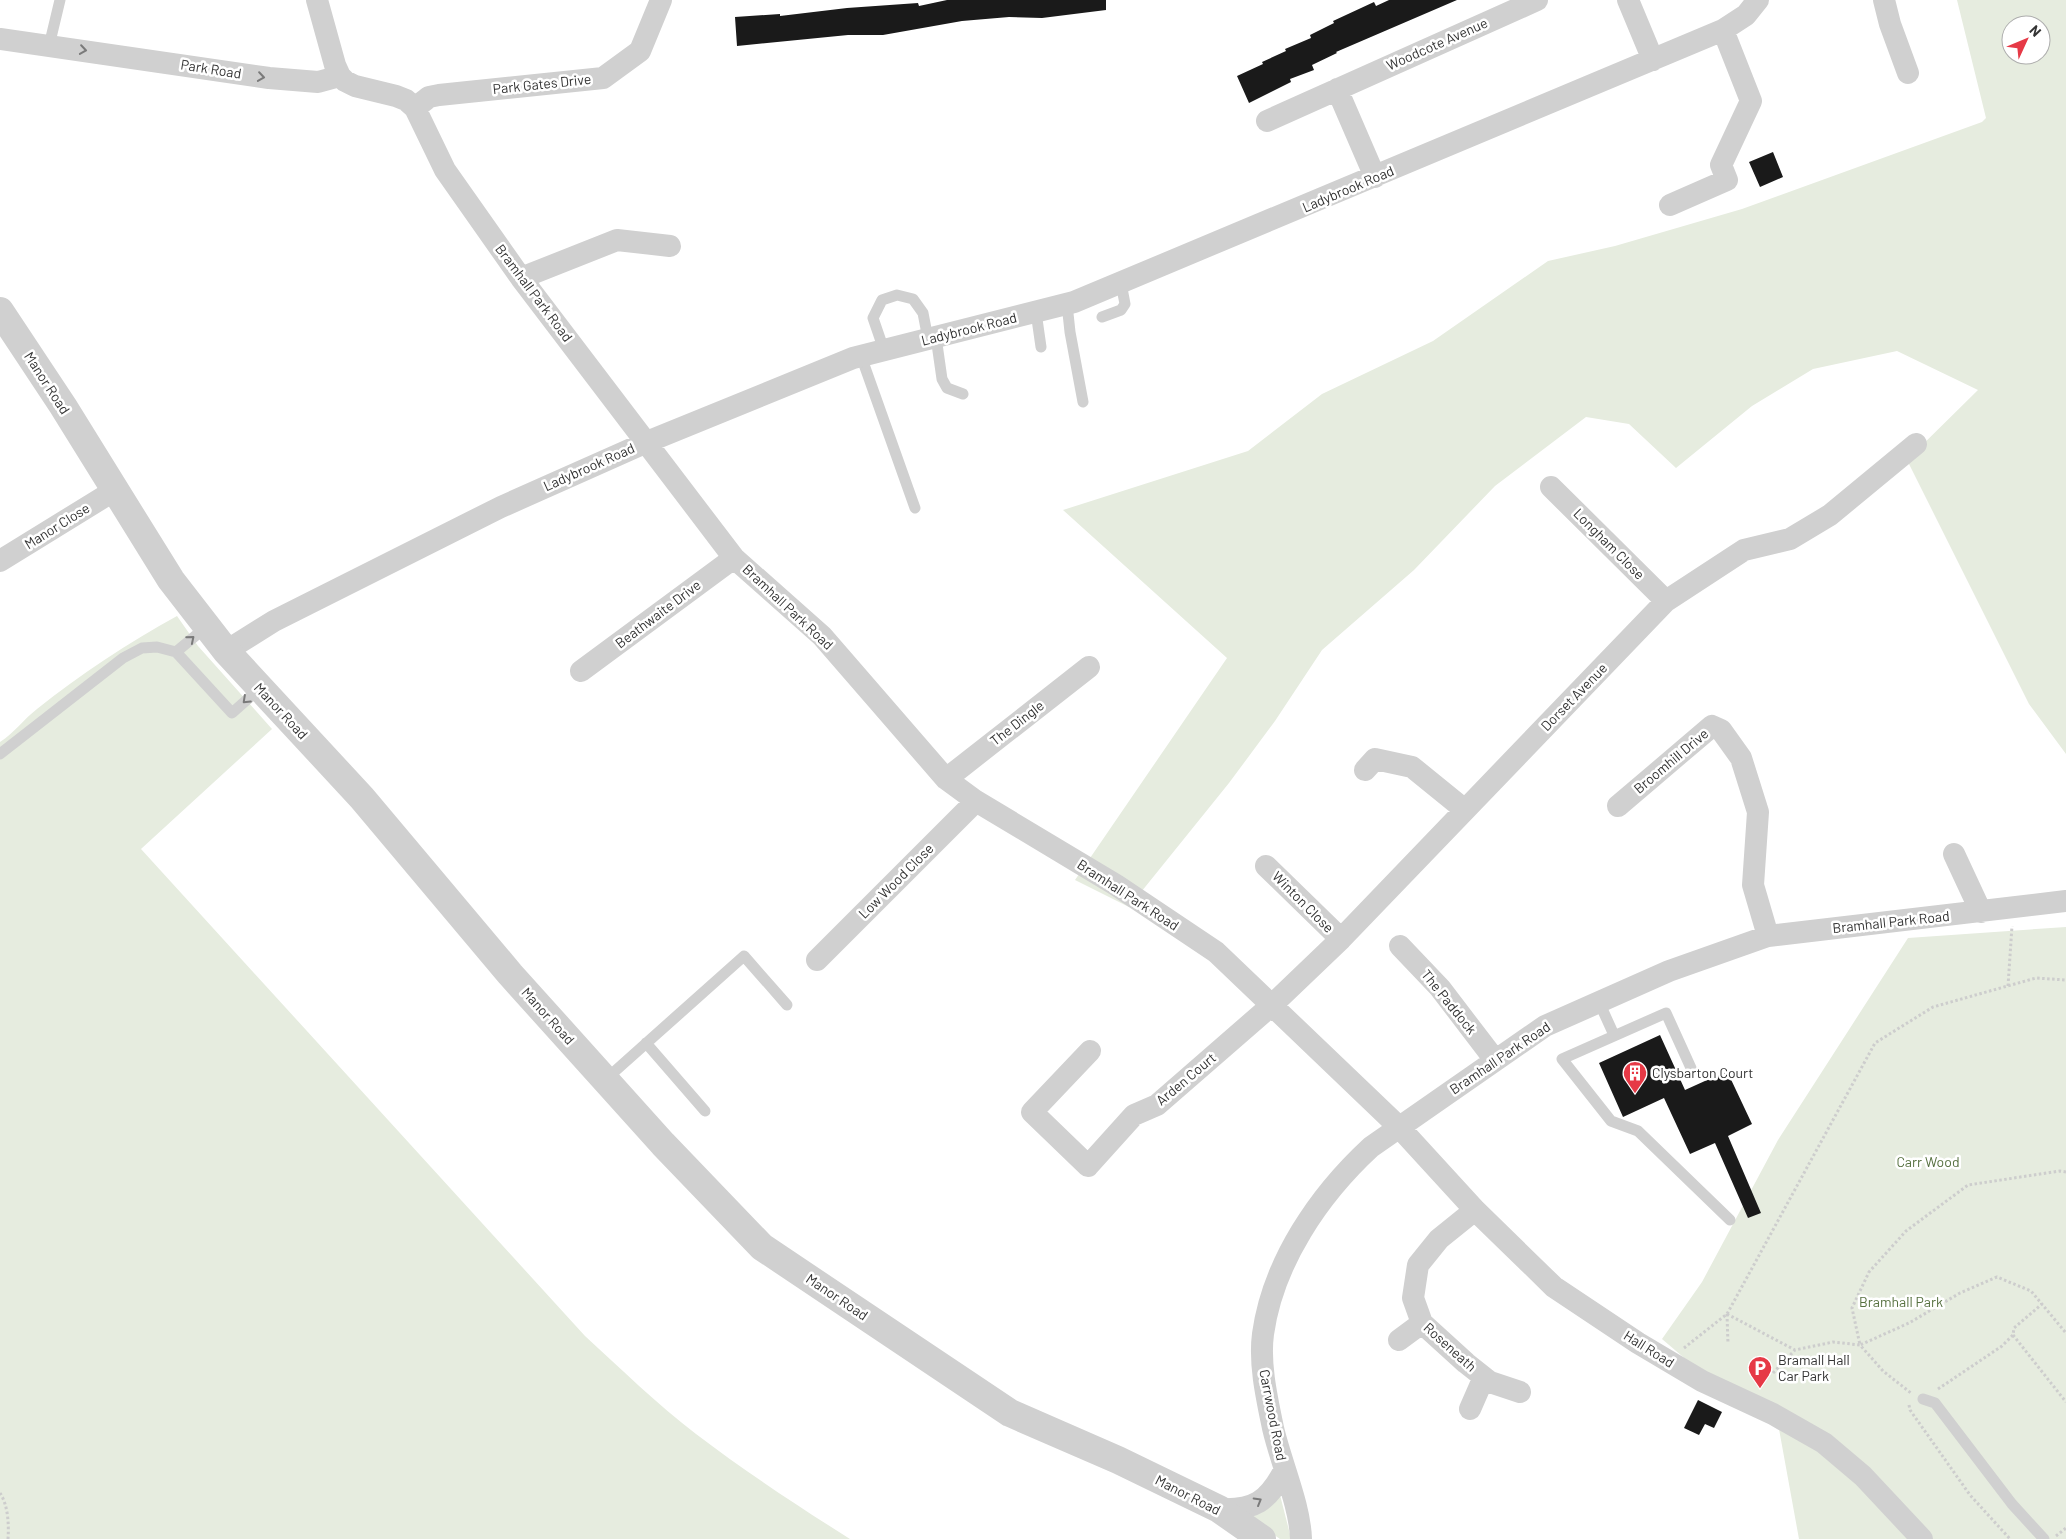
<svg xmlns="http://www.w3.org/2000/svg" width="2066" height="1539" viewBox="0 0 2066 1539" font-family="Barlow,sans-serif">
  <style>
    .green { fill: #e6ecdf; fill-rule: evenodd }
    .building { fill: #1a1a1a }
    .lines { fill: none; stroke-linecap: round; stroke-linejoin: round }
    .path { stroke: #cdcdcd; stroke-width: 3; stroke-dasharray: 2.5 2.5; stroke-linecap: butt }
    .service { stroke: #d0d0d0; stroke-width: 11 }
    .minor { stroke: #d0d0d0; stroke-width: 22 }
    .tertiary { stroke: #d0d0d0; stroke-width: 28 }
    .oneway { stroke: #7a7a7a }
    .labels { text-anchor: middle; stroke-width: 5; stroke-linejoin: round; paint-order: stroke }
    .street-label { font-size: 14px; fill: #333; stroke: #fff }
    .poi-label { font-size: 14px; fill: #333; stroke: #fff; text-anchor: start }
    .park-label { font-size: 14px; fill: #56703f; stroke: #fff }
  </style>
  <rect width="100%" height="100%" fill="#fff"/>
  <!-- green -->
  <path class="green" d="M 1957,0 L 2066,0 L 2066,754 L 2029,704 L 1907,460 L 1978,390 L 1897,351 L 1813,369 L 1752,406 L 1676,468 L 1629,424 L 1586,417 L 1495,486 L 1414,570 L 1322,650 L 1275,721 L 1229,783 L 1129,907 L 1075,880 L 1227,658 L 1063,510 L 1248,451 L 1322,394 L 1433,341 L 1548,261 L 1615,246 L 1742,209 L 1982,122 L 1986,118 ZM 2011,25 L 2041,25 L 2041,55 L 2011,55 Z
    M 177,616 L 198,646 L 272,729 L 141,849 L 585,1336 C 621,1369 657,1404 696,1434 C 746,1472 798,1506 850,1539 L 0,1539 L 0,742 C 14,733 24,719 37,709 C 81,674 128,643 177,616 Z
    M 2066,927 L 2066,1539 L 1799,1539 L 1777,1418 L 1696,1368 L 1662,1339 L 1702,1282 L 1778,1140 L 1908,938 Z
    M 1280,1495 L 1291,1538 L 1291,1539 L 1280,1539 L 1249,1517 Z"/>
  <!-- building -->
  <path class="building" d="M 947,0 L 1106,0 L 1106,10 L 1042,18 L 1009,17 L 962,21 L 883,35 L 848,35 L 737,46 L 735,17 L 780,14 L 780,16 L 847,8 L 918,3 L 919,6 Z
    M 1389,0 L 1457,0 L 1336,52 L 1337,53 L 1312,65 L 1314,70 L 1290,79 L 1291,82 L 1249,103 L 1237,76 L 1263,64 L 1262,62 L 1286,51 L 1285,49 L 1311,38 L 1310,35 L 1334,23 L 1333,21 L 1374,2 L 1376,6 Z
    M 1773,152 L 1783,177 L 1760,187 L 1749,162 Z
    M 1660,1035 L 1685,1090 L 1727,1071 L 1752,1124 L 1728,1136 L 1761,1213 L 1748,1218 L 1715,1143 L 1690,1154 L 1664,1098 L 1623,1117 L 1599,1063 Z
    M 1698,1400 L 1722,1412 L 1714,1428 L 1705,1424 L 1699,1435 L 1684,1428 Z"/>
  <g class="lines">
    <!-- path -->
    <path class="path" d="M 2008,986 L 2012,926
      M 2066,1172 L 2060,1171 L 1968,1185 L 1906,1231 L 1869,1272 L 1852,1308 L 1860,1345 L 1909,1323 L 1960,1293 L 1997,1277 L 2031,1291 L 2066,1333
      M 1727,1314 L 1795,1350
      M 1727,1314 L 1728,1344
      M 2013,1335 L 2066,1402
      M 1684,1348 L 1727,1314 L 1875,1043 L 1933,1007 L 2036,978 L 2066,980
      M 1773,1373 L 1795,1350 L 1833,1342 L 1860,1345 L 1883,1371 L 1911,1393
      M 1938,1389 L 2002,1346 L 2013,1335 L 2014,1328 L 2042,1304
      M 1909,1405 L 1910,1410 L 1970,1495 L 2010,1539
      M 0,1493 C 8,1505 9,1524 8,1539
      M 2056,1536 L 2066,1528"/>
    <!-- service -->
    <path class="service" d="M 49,46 L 60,0
      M 1067,304 L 1070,332 L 1083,402
      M 1036,312 L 1041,347
      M 1102,317 L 1121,310 L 1125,304 L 1121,283
      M 936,337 L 942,379 L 947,388 L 963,394
      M 884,350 L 873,318 L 882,300 L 897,295 L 913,299 L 923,313 L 928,339
      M 861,356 L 915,508
      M 176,652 L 206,627
      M 0,754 L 123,658 L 142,648 L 157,647 L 176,652 L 232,713 L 260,688
      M 1599,1002 L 1614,1035
      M 646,1043 L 705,1111
      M 1691,1068 L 1666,1013 L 1562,1059 L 1611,1121 L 1638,1131 L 1730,1220
      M 605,1080 L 744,956 L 787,1005
      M 1923,1399 L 1935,1403 L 2012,1504 L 2044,1539"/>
    <!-- minor -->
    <path class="minor" d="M 317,0 L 335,65 L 340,76 L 345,81 L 355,86 L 396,96 L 406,100 L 415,108 L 445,170 L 521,278 L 734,558 L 822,636 L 946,779 L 976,801 L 1116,885 L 1216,952 L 1399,1127 L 1475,1210 L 1554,1287 L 1638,1343 L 1702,1381 L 1773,1414 L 1824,1443 L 1863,1476 L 1922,1539
      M 1628,0 L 1653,60
      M 1884,0 L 1890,24 L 1908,73
      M 0,39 L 269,78 L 318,82 L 340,76
      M 1337,89 L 1375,177
      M 415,108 L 429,97 L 439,95 L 603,78 L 640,51 L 661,0
      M 1267,121 L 1537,0
      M 1670,205 L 1727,180 L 1721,165 L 1751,101 L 1723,30
      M 521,278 L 617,240 L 670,246
      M 1551,487 L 1666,601
      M 0,561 L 115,490
      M 226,651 L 274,621 L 501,507 L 647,442 L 853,358 L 1074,302 L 1723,30 L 1746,15 L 1758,0
      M 581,671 L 734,558
      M 1365,770 L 1375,759 L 1412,767 L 1465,810
      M 946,779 L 1089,667
      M 1618,806 L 1712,726 L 1721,730 L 1741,758 L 1758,812 L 1753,885 L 1768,936
      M 1954,854 L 1981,912
      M 1266,866 L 1341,939
      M 1400,946 L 1440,988 L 1495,1060
      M 817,960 L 976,801
      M 1090,1051 L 1032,1112 L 1088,1166 L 1134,1115 L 1157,1105 L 1273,1004 L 1341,939 L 1666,601 L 1744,550 L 1790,539 L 1830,515 L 1916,444
      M 1475,1210 L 1439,1239 L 1418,1265 L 1413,1298 L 1422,1323 L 1466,1363 L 1490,1382 L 1520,1392
      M 1399,1340 L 1422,1323
      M 1470,1409 L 1484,1377
      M 1219,1509 C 1254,1511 1268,1501 1284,1471
      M 1301,1539 C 1300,1505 1281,1463 1273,1428 C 1267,1399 1259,1364 1263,1334 C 1273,1262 1319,1195 1371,1147 L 1545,1026 L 1669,971 L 1768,936 L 2066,901"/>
    <!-- tertiary -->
    <path class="tertiary" d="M 0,311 L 63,406 L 171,580 L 226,651 L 362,798 L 510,974 L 663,1144 L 762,1247 L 1010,1413 L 1118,1460 L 1219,1509 L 1262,1539"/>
  </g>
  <!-- one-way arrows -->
  <defs><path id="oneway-chevron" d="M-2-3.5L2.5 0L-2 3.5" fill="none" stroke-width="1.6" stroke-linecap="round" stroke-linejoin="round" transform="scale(1.25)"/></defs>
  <g class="oneway">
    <use href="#oneway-chevron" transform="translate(83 50) rotate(8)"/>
    <use href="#oneway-chevron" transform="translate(261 77) rotate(8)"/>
    <use href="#oneway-chevron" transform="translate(191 639) rotate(-40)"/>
    <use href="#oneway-chevron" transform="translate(246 700) rotate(137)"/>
    <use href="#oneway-chevron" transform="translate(1258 1501) rotate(-30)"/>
  </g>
  <!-- icons -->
  <defs>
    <g id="building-pin" transform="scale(1.25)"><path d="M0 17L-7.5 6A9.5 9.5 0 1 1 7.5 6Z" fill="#e63946" stroke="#fff"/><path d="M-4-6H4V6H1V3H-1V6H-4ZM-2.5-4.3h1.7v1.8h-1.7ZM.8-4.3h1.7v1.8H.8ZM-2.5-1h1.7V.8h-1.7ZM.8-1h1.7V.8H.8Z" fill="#fff"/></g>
    <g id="parking-pin" transform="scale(1.25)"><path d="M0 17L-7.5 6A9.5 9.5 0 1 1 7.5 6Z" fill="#e63946" stroke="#fff"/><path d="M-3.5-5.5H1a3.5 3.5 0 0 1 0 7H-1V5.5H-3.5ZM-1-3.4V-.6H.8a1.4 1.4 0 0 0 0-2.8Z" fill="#fff"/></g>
  </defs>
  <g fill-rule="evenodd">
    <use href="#building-pin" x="1635" y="1073"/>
    <use href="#parking-pin" x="1760" y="1368"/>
  </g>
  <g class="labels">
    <!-- street labels -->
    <g class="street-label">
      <text transform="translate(1437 44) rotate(-24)" y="5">Woodcote Avenue</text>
      <text transform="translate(211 69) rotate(9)" y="5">Park Road</text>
      <text transform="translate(542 84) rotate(-6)" y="5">Park Gates Drive</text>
      <text transform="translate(1348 189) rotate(-23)" y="5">Ladybrook Road</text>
      <text transform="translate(534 293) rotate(53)" y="5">Bramhall Park Road</text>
      <text transform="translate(969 329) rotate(-14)" y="5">Ladybrook Road</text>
      <text transform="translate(47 383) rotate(57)" y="5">Manor Road</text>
      <text transform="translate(589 467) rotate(-24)" y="5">Ladybrook Road</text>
      <text transform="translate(57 526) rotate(-32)" y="5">Manor Close</text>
      <text transform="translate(1609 544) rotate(45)" y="5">Longham Close</text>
      <text transform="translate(788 607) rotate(43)" y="5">Bramhall Park Road</text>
      <text transform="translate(658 614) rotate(-37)" y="5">Beathwaite Drive</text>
      <text transform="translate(1574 697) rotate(-46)" y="5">Dorset Avenue</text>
      <text transform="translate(281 711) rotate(47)" y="5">Manor Road</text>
      <text transform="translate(1017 723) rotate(-38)" y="5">The Dingle</text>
      <text transform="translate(1671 761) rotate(-40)" y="5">Broomhill Drive</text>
      <text transform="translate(896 881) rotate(-45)" y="5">Low Wood Close</text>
      <text transform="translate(1128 895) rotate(33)" y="5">Bramhall Park Road</text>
      <text transform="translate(1303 902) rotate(45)" y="5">Winton Close</text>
      <text transform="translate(1891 922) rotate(-6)" y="5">Bramhall Park Road</text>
      <text transform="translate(1449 1002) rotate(51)" y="5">The Paddock</text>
      <text transform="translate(548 1016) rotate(48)" y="5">Manor Road</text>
      <text transform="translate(1500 1058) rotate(-34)" y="5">Bramhall Park Road</text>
      <text transform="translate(1186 1079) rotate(-40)" y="5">Arden Court</text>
      <text transform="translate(837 1297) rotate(34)" y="5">Manor Road</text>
      <text transform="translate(1450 1347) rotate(42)" y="5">Roseneath</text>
      <text transform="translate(1649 1349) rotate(32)" y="5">Hall Road</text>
      <text transform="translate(1273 1415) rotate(79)" y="5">Carrwood Road</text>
      <text transform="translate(1188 1495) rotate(27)" y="5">Manor Road</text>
    </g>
    <!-- poi labels -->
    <g class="poi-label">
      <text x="1652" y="1078">Clysbarton Court</text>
      <text x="1778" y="1365">Bramall Hall<tspan x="1778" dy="16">Car Park</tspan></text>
    </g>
    <!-- park labels -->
    <g class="park-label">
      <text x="1928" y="1167">Carr Wood</text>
      <text x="1901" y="1307">Bramhall Park</text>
    </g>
  </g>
  <!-- north arrow -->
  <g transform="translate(2026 40) rotate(46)"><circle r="24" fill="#ffffff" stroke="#adadad"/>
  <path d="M0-4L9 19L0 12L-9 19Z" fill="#e63946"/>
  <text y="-8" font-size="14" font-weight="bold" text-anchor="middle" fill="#333333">N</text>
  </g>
</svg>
